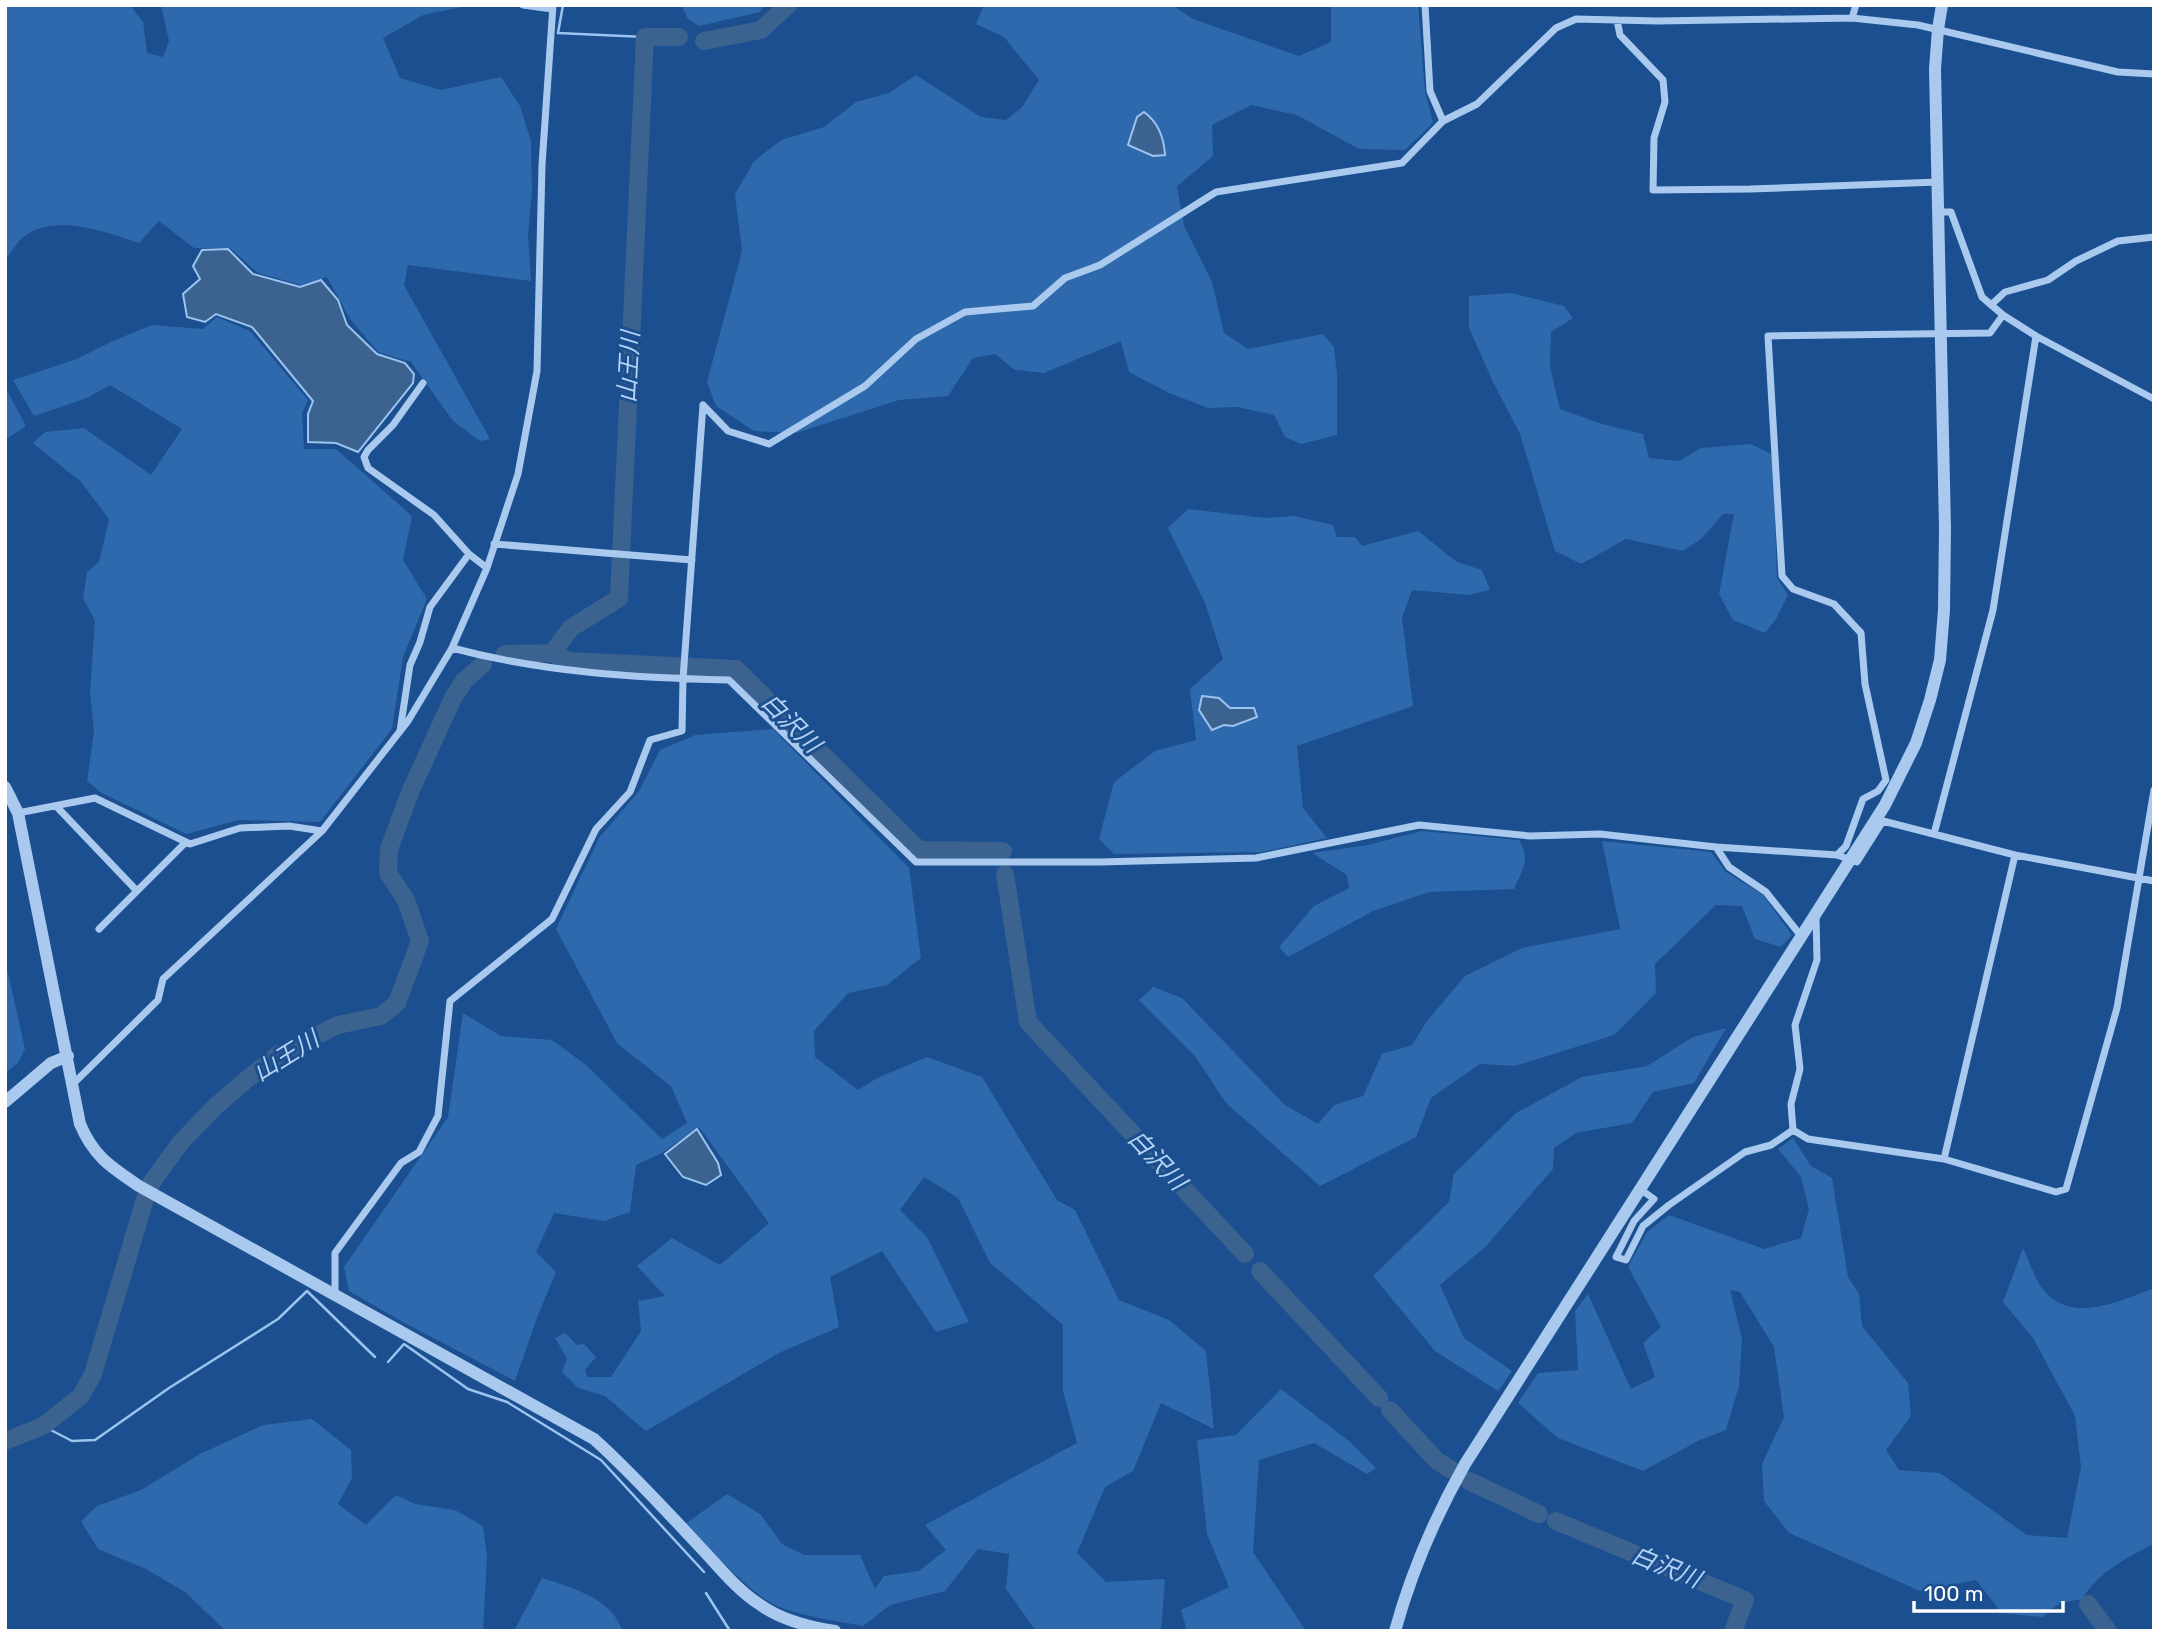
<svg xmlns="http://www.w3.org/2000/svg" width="2159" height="1636" viewBox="0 0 2159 1636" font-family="Rubik,'Noto Sans JP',sans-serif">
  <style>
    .green { fill: #2e69ad }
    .water { fill: #3c6290; stroke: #9cc4f0; stroke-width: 2 }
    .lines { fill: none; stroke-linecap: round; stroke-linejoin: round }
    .stream { stroke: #9cc4f0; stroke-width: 2.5 }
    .river { stroke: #3c6290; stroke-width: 18 }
    .minor { stroke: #a9c9ee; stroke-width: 7 }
    .tertiary { stroke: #a9c9ee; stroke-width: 12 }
    .labels { text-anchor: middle; stroke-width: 6; stroke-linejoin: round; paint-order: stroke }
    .water-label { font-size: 24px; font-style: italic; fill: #b5d3f5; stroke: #1b4f8f }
  </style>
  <rect width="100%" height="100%" fill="#1b4f8f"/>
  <!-- green -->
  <path class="green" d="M 5,5 L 130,5 L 143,22 L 147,53 L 163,57 L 169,41 L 161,5 L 471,5 L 423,15 L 383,38 L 400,78 L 441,90 L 501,77 L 520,106 L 531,141 L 532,192 L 528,235 L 531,281 L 408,265 L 404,285 L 490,439 L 480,441 L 453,421 L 411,362 L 378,352 L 350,319 L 327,277 L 301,285 L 258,273 L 230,248 L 194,248 L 159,221 L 139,243 C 106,232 53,212 22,238 C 16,244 11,253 5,260 Z
    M 681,5 L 765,5 L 760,12 L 699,26 L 688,19 Z
    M 984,5 L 1172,5 L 1193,19 L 1299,56 L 1331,42 L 1331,5 L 1418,5 L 1425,91 L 1433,123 L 1405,150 L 1359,149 L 1297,115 L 1251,105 L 1212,125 L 1213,156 L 1177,186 L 1184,226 L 1212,282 L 1224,333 L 1248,349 L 1323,334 L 1334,347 L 1337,374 L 1337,435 L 1301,444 L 1285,437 L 1274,415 L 1237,407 L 1208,408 L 1169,393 L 1129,372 L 1121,341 L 1044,373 L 1015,370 L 995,354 L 973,358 L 948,396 L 899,400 L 796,433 L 754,431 L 716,406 L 707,382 L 742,251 L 735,194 L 754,161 L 781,140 L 824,127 L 856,102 L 889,93 L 916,75 L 981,117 L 1006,120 L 1022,107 L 1039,80 L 1004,37 L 976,24 Z
    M 1511,293 L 1564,306 L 1573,318 L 1551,332 L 1550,367 L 1560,409 L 1602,424 L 1643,434 L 1649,458 L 1679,461 L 1701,448 L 1751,444 L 1773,455 L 1777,578 L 1788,595 L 1776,619 L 1765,633 L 1733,620 L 1719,594 L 1734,514 L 1723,514 L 1701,539 L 1683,551 L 1626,539 L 1581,564 L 1555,551 L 1520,434 L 1493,382 L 1469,328 L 1469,296 Z
    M 217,317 L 250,331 L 308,400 L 302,413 L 304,449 L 336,449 L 412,516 L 403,560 L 427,599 L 403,657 L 392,729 L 320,822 L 239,820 L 186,834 L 102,793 L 87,781 L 94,731 L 90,692 L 95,621 L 83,598 L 87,572 L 99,562 L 109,519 L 81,482 L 33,443 L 45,432 L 84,428 L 151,475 L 182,429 L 110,385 L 87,398 L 34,416 L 13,380 L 77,359 L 115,340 L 152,325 L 203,329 Z
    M 5,387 L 26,426 L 5,440 Z
    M 1188,509 L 1266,518 L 1294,516 L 1333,525 L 1337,537 L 1355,537 L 1362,546 L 1418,531 L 1457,562 L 1482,570 L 1490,590 L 1469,595 L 1412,590 L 1402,618 L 1413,706 L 1297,746 L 1303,808 L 1327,838 L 1262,852 L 1114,854 L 1099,839 L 1114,782 L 1155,751 L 1196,740 L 1190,689 L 1223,659 L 1205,603 L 1168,528 Z
    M 773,729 L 909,868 L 921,958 L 887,985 L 848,993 L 814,1031 L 815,1057 L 858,1090 L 877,1078 L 927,1057 L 982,1077 L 1057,1200 L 1075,1210 L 1119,1300 L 1169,1320 L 1206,1351 L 1214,1429 L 1161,1403 L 1133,1471 L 1105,1487 L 1077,1553 L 1106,1582 L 1165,1579 L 1161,1631 L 1041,1631 L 1034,1628 L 1006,1589 L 1009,1554 L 978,1549 L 945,1591 L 890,1605 L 863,1626 C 837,1621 791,1615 769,1602 C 738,1581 712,1550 685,1524 L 727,1494 L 760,1514 L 782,1544 L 804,1555 L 860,1555 L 875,1589 L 884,1576 L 919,1571 L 946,1550 L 925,1525 L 1077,1443 L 1063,1391 L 1063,1325 L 990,1263 L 958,1198 L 924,1177 L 900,1210 L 927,1237 L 969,1322 L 936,1332 L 882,1251 L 830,1277 L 839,1327 L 779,1353 L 646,1431 L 605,1396 L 578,1388 L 562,1372 L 567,1358 L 555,1338 L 565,1333 L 577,1345 L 584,1344 L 596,1357 L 585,1370 L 587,1377 L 611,1377 L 641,1331 L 638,1301 L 665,1296 L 637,1266 L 672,1238 L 720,1265 L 769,1223 L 699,1127 L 662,1153 L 636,1165 L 630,1212 L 604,1221 L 554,1213 L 536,1252 L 556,1272 L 538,1315 L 515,1381 L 403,1322 L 349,1291 L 344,1267 L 448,1117 L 463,1013 L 501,1036 L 552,1040 L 586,1065 L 662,1139 L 687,1123 L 671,1086 L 617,1043 L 556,929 L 599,838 L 639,791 L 660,750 L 695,735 Z
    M 1422,831 L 1519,840 C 1531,859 1522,871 1514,889 L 1429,892 L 1373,911 L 1288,957 L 1279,947 L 1314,906 L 1349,888 L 1347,875 L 1312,853 L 1368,845 Z
    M 1602,841 L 1711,852 L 1726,872 L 1763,895 L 1792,935 L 1781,947 L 1755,939 L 1742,906 L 1716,905 L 1655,964 L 1656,993 L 1614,1035 L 1515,1066 L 1480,1064 L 1431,1098 L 1416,1137 L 1320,1186 L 1226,1103 L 1195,1056 L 1139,1000 L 1153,987 L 1182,998 L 1285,1105 L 1318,1124 L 1334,1105 L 1363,1096 L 1382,1054 L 1412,1045 L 1427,1021 L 1465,976 L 1522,948 L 1620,929 Z
    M 5,971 L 8,973 L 25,1049 L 18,1063 L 5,1073 Z
    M 1726,1028 L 1694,1083 L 1653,1092 L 1632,1123 L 1576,1133 L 1554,1148 L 1553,1169 L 1486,1246 L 1440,1285 L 1464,1338 L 1512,1371 L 1498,1391 L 1435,1351 L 1373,1276 L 1449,1202 L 1454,1174 L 1516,1113 L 1582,1077 L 1647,1066 L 1693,1037 Z
    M 1793,1138 L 1811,1166 L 1832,1178 L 1848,1277 L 1859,1294 L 1862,1326 L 1908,1383 L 1911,1416 L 1886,1450 L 1899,1470 L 1940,1473 L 2027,1535 L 2067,1538 L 2081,1467 L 2075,1416 L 2033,1338 L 2003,1302 L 2023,1248 C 2029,1260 2034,1277 2042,1288 C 2071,1326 2119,1301 2154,1288 L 2154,1544 C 2127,1557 2098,1573 2082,1599 L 2060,1603 L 2042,1617 L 2002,1613 L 1976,1580 L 1920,1591 L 1789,1533 L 1764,1501 L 1762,1464 L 1784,1417 L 1774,1347 L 1740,1292 L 1730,1290 L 1742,1339 L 1739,1386 L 1726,1430 L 1700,1440 L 1643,1471 L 1558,1438 L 1518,1403 L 1538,1373 L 1578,1370 L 1575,1311 L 1588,1294 L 1631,1389 L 1655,1377 L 1643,1343 L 1661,1327 L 1628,1267 L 1647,1232 L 1669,1215 L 1764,1249 L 1801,1238 L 1809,1209 L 1801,1177 L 1778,1149 Z
    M 1281,1389 L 1349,1441 L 1376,1468 L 1367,1474 L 1314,1443 L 1259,1460 L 1253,1552 L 1306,1631 L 1187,1631 L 1181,1610 L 1229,1587 L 1207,1534 L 1197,1440 L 1236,1435 Z
    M 312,1419 L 351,1450 L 352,1478 L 338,1504 L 366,1525 L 396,1495 L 415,1504 L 455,1510 L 483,1526 L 487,1557 L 483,1631 L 226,1631 L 185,1592 L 146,1569 L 98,1549 L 81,1521 L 97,1506 L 141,1490 L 200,1454 L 263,1425 Z
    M 542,1578 C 570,1587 614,1599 622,1631 L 514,1631 Z"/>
  <!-- water -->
  <path class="water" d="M 1144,112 C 1158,122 1164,139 1165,155 L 1153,156 L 1128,145 L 1137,117 Z
    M 228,249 L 253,274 L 300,287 L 321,280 L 338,300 L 347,325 L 377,354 L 405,363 L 414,374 L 413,383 L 358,452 L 336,443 L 308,442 L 308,414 L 313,401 L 252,327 L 216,314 L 205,322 L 187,317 L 183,294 L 200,279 L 193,266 L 202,250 Z
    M 1202,696 L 1219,698 L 1230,708 L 1254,708 L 1257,717 L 1233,726 L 1224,725 L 1212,730 L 1199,710 Z
    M 697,1129 L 718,1163 L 721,1175 L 706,1185 L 683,1177 L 665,1154 Z"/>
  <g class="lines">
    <!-- stream -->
    <path class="stream" d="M 563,5 L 558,33 L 645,37
      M 388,1362 L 404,1344 L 468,1389 L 507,1402 L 601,1460 L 704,1572
      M 43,1426 L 72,1441 L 95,1440 L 169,1388 L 278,1319 L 307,1291 L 375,1357
      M 706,1593 L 730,1631"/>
    <!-- river -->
    <path class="river" d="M 704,41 L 761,30 L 788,5
      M 552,653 L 571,628 L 619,598 L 645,37 L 679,37
      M 505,654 L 552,653 L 569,661 L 736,669 L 919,850 L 1003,851
      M 1005,874 L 1028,1022 L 1245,1254
      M 1260,1271 L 1379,1398
      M 1390,1410 L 1437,1461 L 1452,1470
      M 5,1441 L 43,1426 L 81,1396 L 93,1374 L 145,1199 L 152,1182 L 181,1142 L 216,1106 L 246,1080 L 279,1054 L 338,1025 L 381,1016 L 397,1003 L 420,941 L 406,900 L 388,873 L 389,849 L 411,790 L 453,698 L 464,681 L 483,664
      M 1469,1481 L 1539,1514
      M 1556,1521 L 1745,1600 L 1733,1631
      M 2088,1604 L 2108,1631"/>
    <!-- minor -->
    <path class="minor" d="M 523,5 L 552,9
      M 1425,5 L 1430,91 L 1443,121
      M 1852,18 L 1856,5
      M 1617,20 L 1620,35 L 1663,80 L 1665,102 L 1654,138 L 1653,190 L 1750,189 L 1938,182
      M 1939,212 L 1951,212 L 1982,297 L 2003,315 L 2036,336 L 2154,399
      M 1991,305 L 2005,292 L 2048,280 L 2076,261 L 2118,241 L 2154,237
      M 423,383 L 393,425 L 368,450 L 364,457 L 368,468 L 434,515 L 469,554
      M 703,405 L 728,431 L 769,444 L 865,386 L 916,339 L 965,312 L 1033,306 L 1065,278 L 1100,265 L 1216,192 L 1402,163 L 1443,121 L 1477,104 L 1556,28 L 1576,19 L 1657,21 L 1852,18 L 1918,25 L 2118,72 L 2154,74
      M 494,544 L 692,560
      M 452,648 C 542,672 636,678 729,680 L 916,862 L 1100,862 L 1256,858 L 1419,825 L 1530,836 L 1600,834 L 1716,847 L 1837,855 L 1857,862 L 1883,821 L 2015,855 L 2154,881
      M 400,731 L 410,665 L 420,642 L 430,607 L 469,554 L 487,568 L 518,474 L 537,371 L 542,165 L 553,5
      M 56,806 L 137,891
      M 18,813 L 95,798 L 190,844 L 240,828 L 289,826 L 322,831
      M 1934,834 L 1993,610 L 2036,336
      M 1716,847 L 1729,867 L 1766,892 L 1801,936
      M 1837,855 L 1846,846 L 1863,799 L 1878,791 L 1886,780 L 1865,684 L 1861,633 L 1834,604 L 1793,589 L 1782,576 L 1768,336 L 1990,333 L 2003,315
      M 99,929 L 186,842
      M 74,1083 L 158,1000 L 163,979 L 322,831 L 408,721 L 452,648 L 487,568
      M 1793,1130 L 1808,1139 L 1944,1159 L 2056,1192 L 2066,1189 L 2117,1008 L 2154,790
      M 1793,1130 L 1791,1104 L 1800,1069 L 1795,1025 L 1817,960 L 1816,917
      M 1944,1159 L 2015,855
      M 1640,1189 L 1654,1199 L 1634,1221 L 1616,1257 L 1626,1260 L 1643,1226 L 1669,1205 L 1745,1152 L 1771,1145 L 1793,1130
      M 335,1294 L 335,1253 L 401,1163 L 419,1152 L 438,1116 L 450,1001 L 552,919 L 596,829 L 630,792 L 650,740 L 682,731 L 683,679 L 703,405"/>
    <!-- tertiary -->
    <path class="tertiary" d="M 5,787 L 18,813 L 80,1124 C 94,1157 111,1167 139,1186 L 594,1439 C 632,1473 666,1511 701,1548 C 719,1567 737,1590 759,1604 C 781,1620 809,1627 835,1631
      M 5,1102 L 51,1063 L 68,1056
      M 1395,1631 C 1411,1573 1435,1517 1465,1464 L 1885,805 L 1916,743 L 1930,700 L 1940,660 L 1944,610 L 1945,528 L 1935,69 L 1938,29 L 1942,5"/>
  </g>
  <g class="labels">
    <!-- water labels -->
    <g class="water-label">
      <text transform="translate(629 367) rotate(-87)" y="8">山王川</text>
      <text transform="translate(791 723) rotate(45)" y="8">白沢川</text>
      <text transform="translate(286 1056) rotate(-32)" y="8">山王川</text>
      <text transform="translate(1157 1160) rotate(47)" y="8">白沢川</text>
      <text transform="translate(1666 1567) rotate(22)" y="8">白沢川</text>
    </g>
  </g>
  <!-- border -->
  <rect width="2159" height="1636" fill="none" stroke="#ffffff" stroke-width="14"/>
  <!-- scale -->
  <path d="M1914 1601v10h149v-10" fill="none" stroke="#ffffff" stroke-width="3.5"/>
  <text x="1924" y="1601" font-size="21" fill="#ffffff" stroke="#1b4f8f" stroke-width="5" paint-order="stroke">100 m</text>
</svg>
